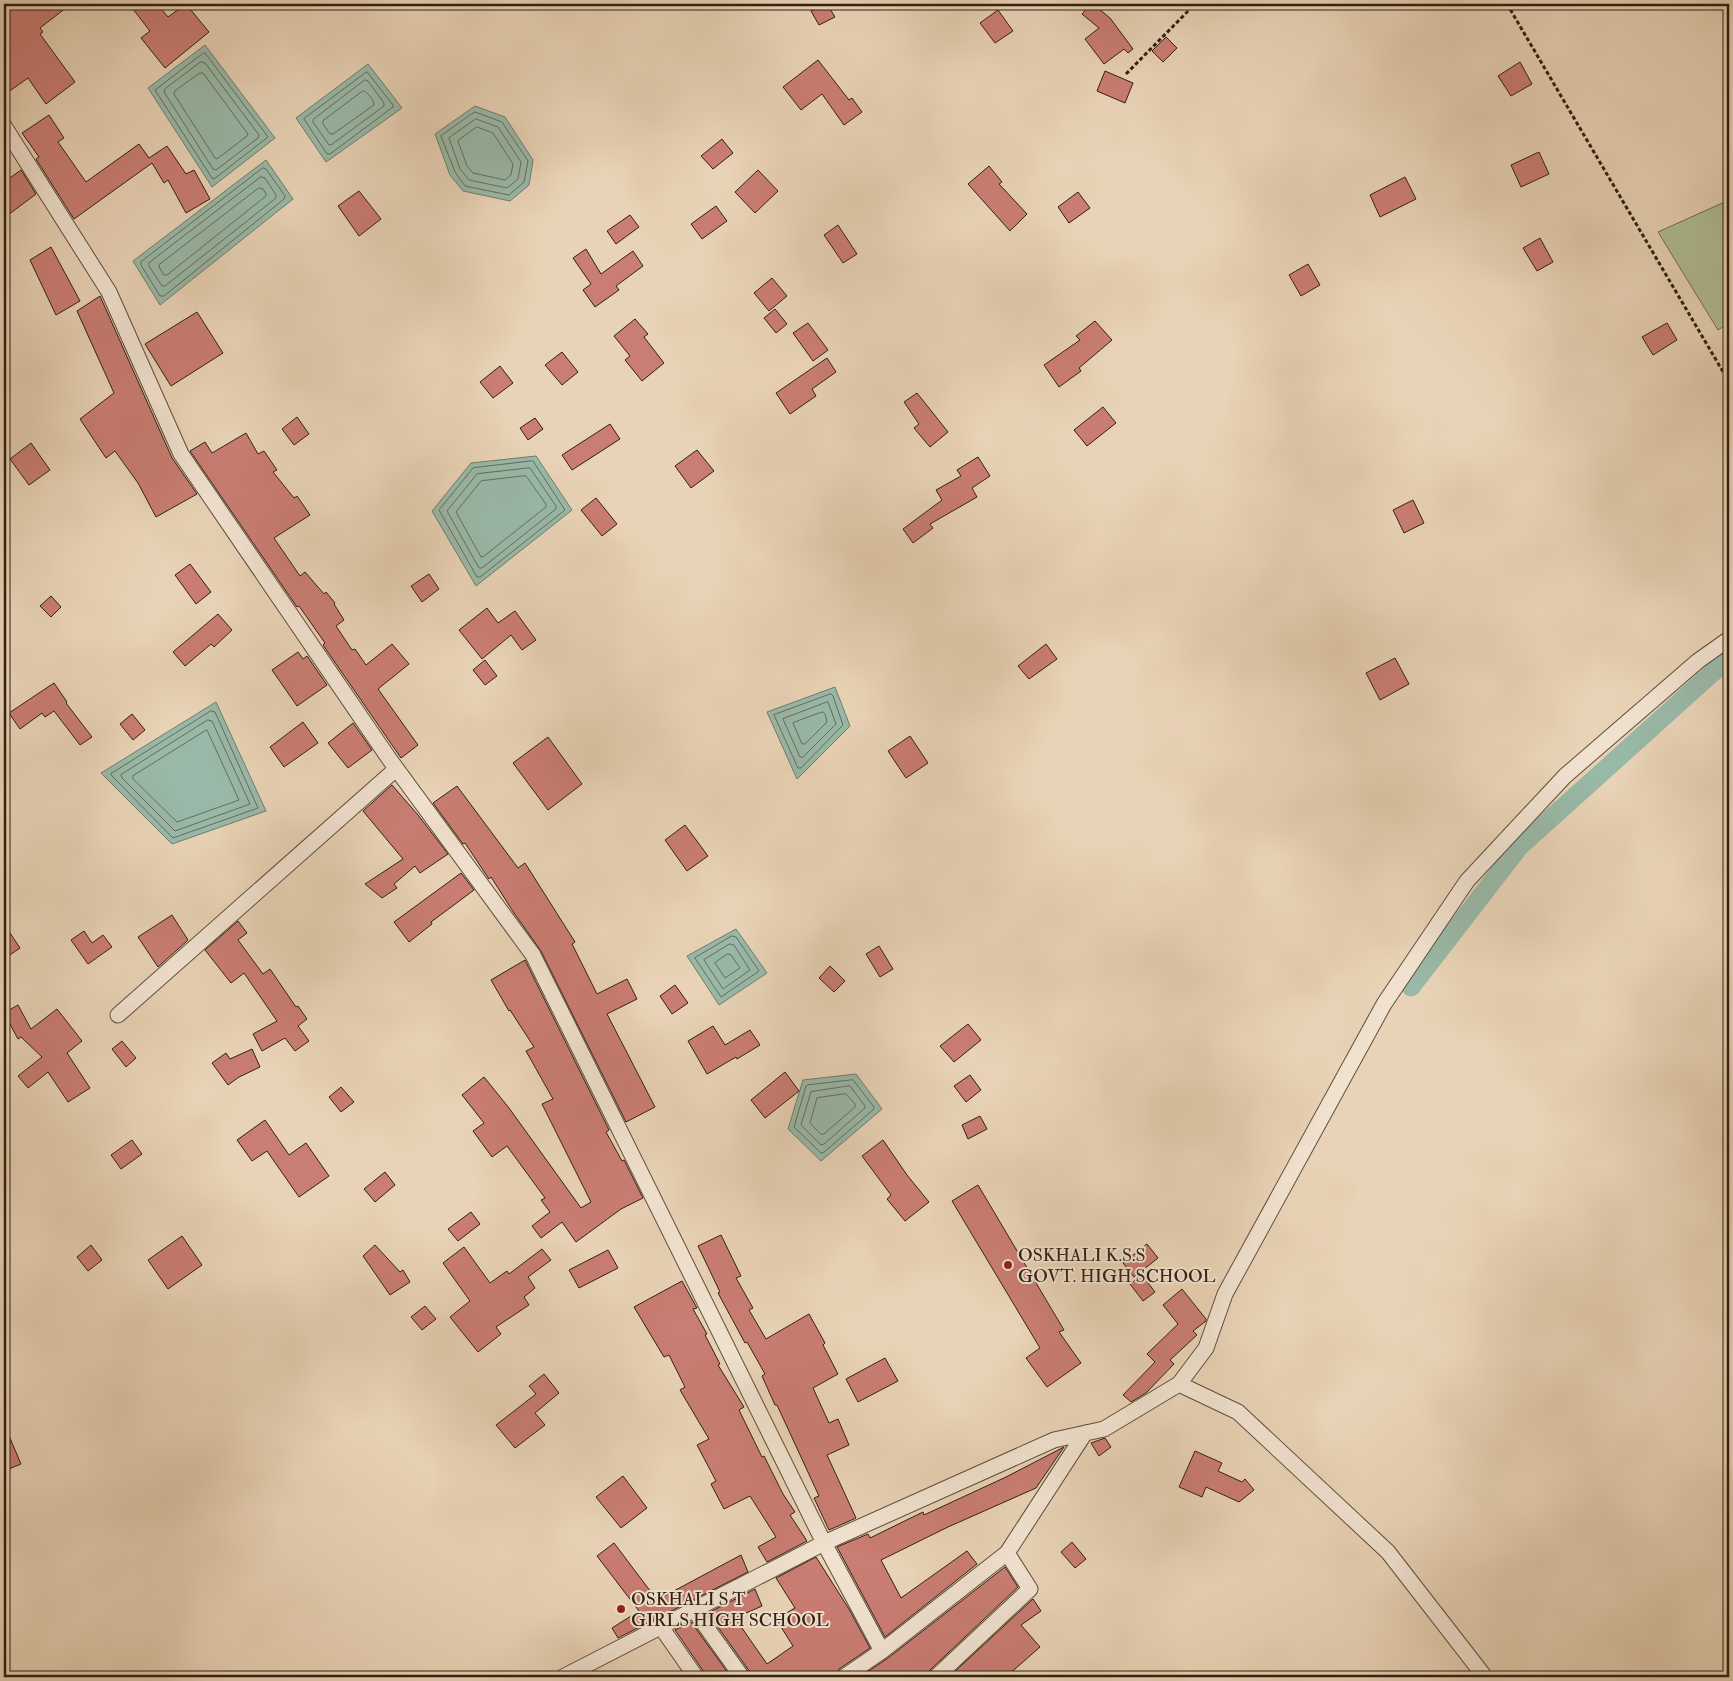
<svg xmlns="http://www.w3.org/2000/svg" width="1733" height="1681" viewBox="0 0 1733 1681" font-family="'IM FELL Double Pica',serif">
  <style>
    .green { fill: #b0be93; stroke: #706f53 }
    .water { fill: #99b9a8; stroke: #6f7c6c }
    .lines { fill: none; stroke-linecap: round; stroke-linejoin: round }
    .shore { stroke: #656c5e; stroke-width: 1 }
    .canal { stroke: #99b9a8; stroke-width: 19 }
    .building { fill: #ca7d73; stroke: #312013 }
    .street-casing { stroke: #5f4d3c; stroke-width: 17 }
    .path { stroke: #312013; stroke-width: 3; stroke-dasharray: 4 2.5; stroke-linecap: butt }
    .street { stroke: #f1e2d0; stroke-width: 15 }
    .poi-dot { fill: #8f2418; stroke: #f1e2d0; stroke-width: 2 }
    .labels { text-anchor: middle; stroke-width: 4; stroke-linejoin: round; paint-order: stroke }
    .poi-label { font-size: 18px; fill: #312013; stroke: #f1e2d0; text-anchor: start }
  </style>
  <rect width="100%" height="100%" fill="#e9d3b6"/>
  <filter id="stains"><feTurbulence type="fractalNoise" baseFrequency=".004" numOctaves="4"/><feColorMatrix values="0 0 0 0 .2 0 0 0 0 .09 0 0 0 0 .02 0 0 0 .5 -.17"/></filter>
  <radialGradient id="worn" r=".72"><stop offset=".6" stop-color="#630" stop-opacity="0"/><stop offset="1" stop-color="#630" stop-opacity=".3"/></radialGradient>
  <!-- green -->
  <path class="green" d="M 1729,200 L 1729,323 L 1718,330 L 1658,232 Z"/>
  <!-- water -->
  <path class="water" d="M 205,45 L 275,138 L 212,187 L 148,88 Z
    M 368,64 L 402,108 L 326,162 L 296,118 Z
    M 475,106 L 505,117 L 533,160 L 529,185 L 510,201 L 463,191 L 450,175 L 435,134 Z
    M 266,160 L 293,199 L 160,305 L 133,261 Z
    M 536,456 L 572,510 L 476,586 L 432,511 L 471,463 Z
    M 835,687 L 850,726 L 797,779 L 767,712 Z
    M 216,702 L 266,811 L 172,844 L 101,773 Z
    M 736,929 L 767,973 L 719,1005 L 687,956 Z
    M 856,1074 L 882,1109 L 821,1161 L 788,1129 L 803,1080 Z"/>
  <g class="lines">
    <!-- shore -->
    <path class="shore" d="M 205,53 L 268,137 L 214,179 L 212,178 L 155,90 L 202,54 Z
      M 201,62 L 205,63 L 259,135 L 258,138 L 216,170 L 213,169 L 164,92 L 165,89 Z
      M 367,72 L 393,105 L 393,107 L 330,154 L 327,154 L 304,119 Z
      M 200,73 L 203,73 L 248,134 L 247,136 L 217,159 L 215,158 L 174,94 L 175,91 Z
      M 365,80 L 368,81 L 384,103 L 384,106 L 331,145 L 329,145 L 313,122 L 313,120 Z
      M 363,91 C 368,92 374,100 374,105 L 333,134 L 330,134 L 323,124 L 323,121 Z
      M 475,112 L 502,122 L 528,161 L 524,182 L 509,195 L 465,186 L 455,172 L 441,136 Z
      M 476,119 L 498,127 L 521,162 L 518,179 L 507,188 L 469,180 L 460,169 L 449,138 Z
      M 477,127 L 493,133 L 513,164 L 511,175 L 505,180 L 473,173 L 467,166 L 458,141 Z
      M 263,168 L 266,169 L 285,196 L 284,199 L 164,296 L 160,296 L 141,265 L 141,262 Z
      M 261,177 L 265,178 L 276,195 L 276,198 L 165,286 L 162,286 L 149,266 L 149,263 Z
      M 259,188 L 263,189 L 266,194 L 266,196 L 167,275 L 164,275 L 159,267 L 159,265 Z
      M 533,461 L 565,510 L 480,577 L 477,577 L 439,510 L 473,468 Z
      M 530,468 L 556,506 L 556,509 L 482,568 L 479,568 L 447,511 L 477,474 Z
      M 526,476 L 546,504 L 546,507 L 484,556 L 481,557 L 456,512 L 481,481 Z
      M 831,694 L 833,696 L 843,725 L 801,768 L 798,768 L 774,715 Z
      M 828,702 L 836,724 L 803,757 L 800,757 L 783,719 Z
      M 211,711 L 215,712 L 258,808 L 173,838 L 112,776 L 111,774 Z
      M 823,712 L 825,714 L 827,722 L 805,744 L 802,744 L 793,723 Z
      M 208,720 L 212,721 L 250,804 L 175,831 L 122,778 L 121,775 Z
      M 207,730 L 239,800 L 177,822 L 133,779 L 133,776 Z
      M 732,936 L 736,937 L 759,971 L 721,997 L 695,958 Z
      M 730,944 L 734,945 L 750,970 L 723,989 L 704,960 Z
      M 728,954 L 731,955 L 740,968 L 725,978 L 715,963 Z
      M 853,1080 L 874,1107 L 874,1109 L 823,1153 L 821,1153 L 794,1127 L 806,1086 L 808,1085 Z
      M 850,1086 L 865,1106 L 865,1108 L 824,1144 L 821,1145 L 801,1125 L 811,1092 Z
      M 846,1094 L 855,1104 L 855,1107 L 824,1134 L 821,1134 L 810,1123 L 817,1098 Z"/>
    <!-- canal -->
    <path class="canal" d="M 1411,987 L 1519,847 L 1712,673 L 1729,660"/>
  </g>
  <!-- building -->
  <path class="building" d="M 16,4 L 71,4 L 40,28 L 43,32 L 40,34 L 75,82 L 46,104 L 28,78 L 4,95 L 4,13 Z
    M 129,4 L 157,4 L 168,17 L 186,4 L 209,32 L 165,68 L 141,38 L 150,31 Z
    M 825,4 L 827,4 L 835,17 L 819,25 L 811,11 Z
    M 1091,4 L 1093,4 L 1110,18 L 1133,49 L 1128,53 L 1124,49 L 1104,64 L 1085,39 L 1099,28 L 1082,14 Z
    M 998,10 L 1013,31 L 995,43 L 980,23 Z
    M 1166,37 L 1177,48 L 1163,62 L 1152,51 Z
    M 818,60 L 849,100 L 852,98 L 862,112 L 844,125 L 822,94 L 801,110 L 783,87 Z
    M 1520,62 L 1532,84 L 1511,96 L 1498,76 Z
    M 1105,71 L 1133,83 L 1125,103 L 1097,91 Z
    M 49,115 L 64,138 L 58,142 L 86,182 L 139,144 L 149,158 L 167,146 L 186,174 L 194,170 L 210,199 L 186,213 L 168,180 L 164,183 L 152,163 L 74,219 L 36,159 L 39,157 L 22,133 Z
    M 722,139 L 733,153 L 713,169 L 701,156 Z
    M 1539,152 L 1549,174 L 1521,187 L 1511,165 Z
    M 989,166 L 1002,182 L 999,184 L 1027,214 L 1010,231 L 968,184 Z
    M 21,170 L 36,194 L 4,218 L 4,182 Z
    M 758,170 L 778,191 L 755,213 L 735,192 Z
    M 1405,177 L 1416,199 L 1380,217 L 1370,195 Z
    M 359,191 L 381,219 L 359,236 L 338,206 Z
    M 1078,192 L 1090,208 L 1069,223 L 1058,207 Z
    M 716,206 L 727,221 L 702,239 L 691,224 Z
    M 630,215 L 639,227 L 616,244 L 607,231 Z
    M 838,225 L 857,254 L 843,263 L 824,235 Z
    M 1540,238 L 1553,262 L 1537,271 L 1523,248 Z
    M 51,247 L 80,301 L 56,315 L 30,260 Z
    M 586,249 L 601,274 L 633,251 L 643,266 L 616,286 L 619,290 L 595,307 L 583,290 L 591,284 L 573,258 Z
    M 1308,264 L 1320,285 L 1301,296 L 1289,275 Z
    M 772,278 L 787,296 L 769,311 L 754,293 Z
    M 100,296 L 172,458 L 197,494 L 156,517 L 138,483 L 115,451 L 106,458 L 80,419 L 114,393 L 77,311 Z
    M 775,309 L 787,324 L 776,333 L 764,318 Z
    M 197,312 L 223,353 L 171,386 L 145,344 Z
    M 635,319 L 648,334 L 644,337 L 664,363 L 642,381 L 625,360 L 630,356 L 614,336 Z
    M 1095,321 L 1112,340 L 1079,368 L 1081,371 L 1059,387 L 1044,365 L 1080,340 L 1076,336 Z
    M 808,323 L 828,350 L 813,361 L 793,333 Z
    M 1667,323 L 1677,340 L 1653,355 L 1642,337 Z
    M 562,352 L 578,372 L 562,385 L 545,365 Z
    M 827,358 L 836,372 L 812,389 L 816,396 L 790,414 L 776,393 Z
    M 500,366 L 513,383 L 493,398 L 480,382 Z
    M 917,393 L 948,432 L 930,447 L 914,428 L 919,424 L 904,402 Z
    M 1103,407 L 1116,423 L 1087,446 L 1074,430 Z
    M 297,417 L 309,434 L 294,445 L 282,429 Z
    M 535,418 L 543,429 L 528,440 L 520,428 Z
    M 610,424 L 620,439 L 572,470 L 562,455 Z
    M 246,433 L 258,454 L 264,451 L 277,470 L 273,472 L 294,498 L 297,496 L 310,515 L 274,538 L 300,576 L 305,572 L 324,594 L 326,592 L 335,603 L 334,604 L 344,620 L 336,626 L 352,650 L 355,649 L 366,665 L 392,644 L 409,664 L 378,689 L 418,745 L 401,758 L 323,645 L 325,643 L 299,606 L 297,607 L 190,451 L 205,442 L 212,453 Z
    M 31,443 L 50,470 L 29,485 L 10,459 Z
    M 697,450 L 714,471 L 691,488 L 675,466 Z
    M 978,457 L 990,476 L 972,488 L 977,497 L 930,524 L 933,528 L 913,543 L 903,529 L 942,500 L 936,490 L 961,476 L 957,470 Z
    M 596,498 L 617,524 L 602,536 L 581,510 Z
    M 1413,500 L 1424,523 L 1404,533 L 1393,510 Z
    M 190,564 L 211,592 L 196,604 L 175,575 Z
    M 429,574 L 439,589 L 422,602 L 411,586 Z
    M 51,596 L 61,607 L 51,617 L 40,606 Z
    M 487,608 L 498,623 L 515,611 L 536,640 L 522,650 L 511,635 L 482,659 L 459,630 Z
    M 218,614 L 232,630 L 214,647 L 211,644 L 185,666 L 173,652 Z
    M 1046,644 L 1057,659 L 1029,679 L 1018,666 Z
    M 298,652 L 303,659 L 307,656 L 327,685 L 297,706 L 272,670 Z
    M 1395,658 L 1409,684 L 1380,700 L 1366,673 Z
    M 485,660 L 497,676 L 485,685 L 473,670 Z
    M 54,683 L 67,702 L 66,703 L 92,737 L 80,745 L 54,711 L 45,717 L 42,713 L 20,729 L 9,713 Z
    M 132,714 L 145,730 L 133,740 L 120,724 Z
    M 303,722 L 318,743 L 284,767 L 270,747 Z
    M 353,723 L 372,750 L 348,768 L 328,743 Z
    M 910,736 L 928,763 L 906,778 L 888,751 Z
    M 548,737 L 582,784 L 548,810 L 513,763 Z
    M 392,785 L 418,815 L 448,854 L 420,873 L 415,866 L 394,884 L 397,888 L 382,898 L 365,884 L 403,859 L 363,811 Z
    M 457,786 L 518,868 L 525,863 L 575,942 L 572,944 L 597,994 L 627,979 L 637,999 L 607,1014 L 655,1107 L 626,1122 L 541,951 L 514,913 L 491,877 L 489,879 L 465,843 L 463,844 L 433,803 Z
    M 685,825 L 708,856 L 687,871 L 665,840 Z
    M 461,873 L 474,890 L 431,922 L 432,924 L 409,942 L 394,922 Z
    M 172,915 L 188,940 L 158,967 L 138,937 Z
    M 238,921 L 247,933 L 238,940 L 263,974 L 270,969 L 296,1007 L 298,1006 L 307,1019 L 298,1026 L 309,1041 L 295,1051 L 285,1038 L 262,1051 L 253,1034 L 277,1021 L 244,973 L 231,983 L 205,950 Z
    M 4,924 L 20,948 L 4,959 Z
    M 84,931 L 92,943 L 103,935 L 112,947 L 88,964 L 71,940 Z
    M 879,946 L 893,969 L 880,977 L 866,954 Z
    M 525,960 L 609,1130 L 606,1132 L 622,1161 L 624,1160 L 643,1198 L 621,1209 L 576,1242 L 562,1222 L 541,1238 L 532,1226 L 550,1212 L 541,1200 L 545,1198 L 507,1146 L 492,1157 L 473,1131 L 484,1123 L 462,1095 L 484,1077 L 509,1108 L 581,1208 L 591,1202 L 542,1104 L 553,1099 L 526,1051 L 534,1047 L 510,1010 L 509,1011 L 491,980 Z
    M 830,966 L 845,981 L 834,992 L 819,978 Z
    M 675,985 L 688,1003 L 672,1014 L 660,996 Z
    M 18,1005 L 31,1029 L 57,1009 L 82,1041 L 67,1053 L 90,1088 L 68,1102 L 48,1072 L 28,1088 L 18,1076 L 42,1057 L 21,1037 L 18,1039 L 4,1013 Z
    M 968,1024 L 981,1040 L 954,1062 L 940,1046 Z
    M 713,1026 L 725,1045 L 750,1030 L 760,1045 L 737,1059 L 736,1057 L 707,1074 L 688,1041 Z
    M 122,1041 L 136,1058 L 126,1067 L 112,1049 Z
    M 252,1049 L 260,1067 L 239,1077 L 228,1085 L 212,1063 L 226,1053 L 230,1059 Z
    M 785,1072 L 799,1091 L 765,1118 L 751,1100 Z
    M 970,1075 L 981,1090 L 966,1102 L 954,1086 Z
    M 341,1087 L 354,1102 L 341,1112 L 329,1097 Z
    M 980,1116 L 987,1129 L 968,1139 L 962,1125 Z
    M 265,1120 L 289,1155 L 306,1143 L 329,1176 L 299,1197 L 267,1151 L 252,1161 L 237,1140 Z
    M 132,1140 L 142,1154 L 121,1169 L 111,1155 Z
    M 883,1140 L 907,1175 L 929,1202 L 905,1221 L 887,1199 L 891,1195 L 862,1156 Z
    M 385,1172 L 395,1185 L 375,1202 L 364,1189 Z
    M 978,1185 L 1064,1330 L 1059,1332 L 1081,1363 L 1047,1387 L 1026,1358 L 1040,1348 L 952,1201 Z
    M 471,1212 L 480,1224 L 458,1241 L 448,1229 Z
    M 721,1235 L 741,1276 L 736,1278 L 753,1308 L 749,1310 L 766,1339 L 809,1314 L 825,1343 L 823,1345 L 838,1374 L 813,1388 L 829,1423 L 838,1419 L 849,1445 L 827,1455 L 856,1518 L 829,1530 L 814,1498 L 819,1496 L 777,1405 L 775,1405 L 762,1376 L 765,1374 L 747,1342 L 745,1343 L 718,1293 L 720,1292 L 698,1246 Z
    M 182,1236 L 202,1265 L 168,1289 L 148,1260 Z
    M 1147,1244 L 1158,1258 L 1134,1277 L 1123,1263 Z
    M 91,1245 L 102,1260 L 88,1271 L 77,1257 Z
    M 375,1245 L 400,1272 L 403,1270 L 410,1282 L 390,1295 L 363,1256 Z
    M 464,1247 L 490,1283 L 507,1271 L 509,1274 L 542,1249 L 551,1260 L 528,1277 L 535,1288 L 524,1297 L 529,1305 L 496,1327 L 501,1334 L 478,1352 L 450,1317 L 470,1301 L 443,1263 Z
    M 608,1250 L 618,1268 L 579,1288 L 569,1270 Z
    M 1142,1275 L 1155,1292 L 1143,1301 L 1130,1284 Z
    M 682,1281 L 697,1308 L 693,1309 L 707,1334 L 705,1335 L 720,1364 L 718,1365 L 744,1407 L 739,1410 L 762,1457 L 764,1456 L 783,1494 L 795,1512 L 790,1515 L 807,1541 L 767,1562 L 758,1547 L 776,1537 L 750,1496 L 724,1509 L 711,1484 L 716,1481 L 697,1445 L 709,1439 L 680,1390 L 685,1387 L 669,1355 L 664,1357 L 634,1307 Z
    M 1182,1289 L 1206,1319 L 1206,1321 L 1193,1331 L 1197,1335 L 1170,1360 L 1174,1364 L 1146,1393 L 1131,1402 L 1123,1395 L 1155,1362 L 1147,1354 L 1178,1324 L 1163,1305 Z
    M 425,1306 L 436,1319 L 422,1330 L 411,1317 Z
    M 885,1358 L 898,1381 L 858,1402 L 846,1379 Z
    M 544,1374 L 559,1393 L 535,1413 L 545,1425 L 515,1448 L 496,1425 L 536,1394 L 529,1386 Z
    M 4,1424 L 21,1464 L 4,1471 Z
    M 1105,1438 L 1111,1447 L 1099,1456 L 1091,1443 Z
    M 1064,1447 L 1036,1488 L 948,1527 L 881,1560 L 901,1598 L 967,1551 L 977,1564 L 885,1637 L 837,1547 L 868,1534 L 870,1538 L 923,1512 L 924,1515 L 1006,1477 Z
    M 1195,1451 L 1222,1463 L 1218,1471 L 1242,1482 L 1245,1479 L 1254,1490 L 1239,1502 L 1206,1487 L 1202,1497 L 1179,1487 Z
    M 623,1476 L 647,1508 L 621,1528 L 596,1497 Z
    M 1072,1542 L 1086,1559 L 1075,1568 L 1061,1552 Z
    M 614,1543 L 657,1600 L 741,1555 L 748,1572 L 618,1638 L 612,1628 L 639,1611 L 597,1556 Z
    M 816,1557 L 849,1609 L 870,1648 L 839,1669 L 835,1677 L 751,1677 L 750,1672 L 708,1613 L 755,1589 L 762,1606 L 735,1618 L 767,1664 L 793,1646 L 776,1619 L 795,1608 L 776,1578 Z
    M 1005,1567 L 1018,1587 L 930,1670 L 927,1677 L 860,1677 L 888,1658 Z
    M 1033,1599 L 1041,1611 L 1021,1625 L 1040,1647 L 1006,1677 L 949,1677 Z
    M 691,1622 L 731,1677 L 705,1677 L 704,1672 L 675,1630 Z"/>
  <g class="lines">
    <!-- street casing -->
    <g class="street-casing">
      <path id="street" d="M 4,126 L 109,292 L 181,454 L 390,760 L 533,955 L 824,1543 L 882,1651
        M 118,1015 L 396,769
        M 1179,1384 L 1238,1412 L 1388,1552 L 1485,1677
        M 694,1610 L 742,1677
        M 661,1627 L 696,1677
        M 563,1677 L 824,1543 L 1054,1440 L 1104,1429 L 1179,1384 L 1206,1348 L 1225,1294 L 1384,1004 L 1467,881 L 1565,776 L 1698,661 L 1729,639
        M 844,1677 L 882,1651 L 1007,1553 L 1085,1433
        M 936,1677 L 1030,1589 L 1007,1553"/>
    </g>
    <!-- path -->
    <path class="path" d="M 1507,4 L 1729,382
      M 1126,74 L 1195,4"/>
    <!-- street -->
    <use href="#street" class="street"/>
  </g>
  <!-- markers -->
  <g class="poi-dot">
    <circle cx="1008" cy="1265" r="5"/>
    <circle cx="621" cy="1609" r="5"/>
  </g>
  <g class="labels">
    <!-- poi labels -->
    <g class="poi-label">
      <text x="1018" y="1261">OSKHALI K.S.S<tspan x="1018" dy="21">GOVT. HIGH SCHOOL</tspan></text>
      <text x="631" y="1605">OSKHALI S T<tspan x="631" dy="21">GIRLS HIGH SCHOOL</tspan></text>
    </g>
  </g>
  <!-- margin -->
  <rect width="1733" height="1681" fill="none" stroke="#e9d3b6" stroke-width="20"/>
  <rect x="5" y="5" width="1723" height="1671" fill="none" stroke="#312013" stroke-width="2.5"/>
  <rect x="10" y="10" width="1713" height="1661" fill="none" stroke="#312013"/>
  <rect width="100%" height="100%" filter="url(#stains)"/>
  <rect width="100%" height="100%" fill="url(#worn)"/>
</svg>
